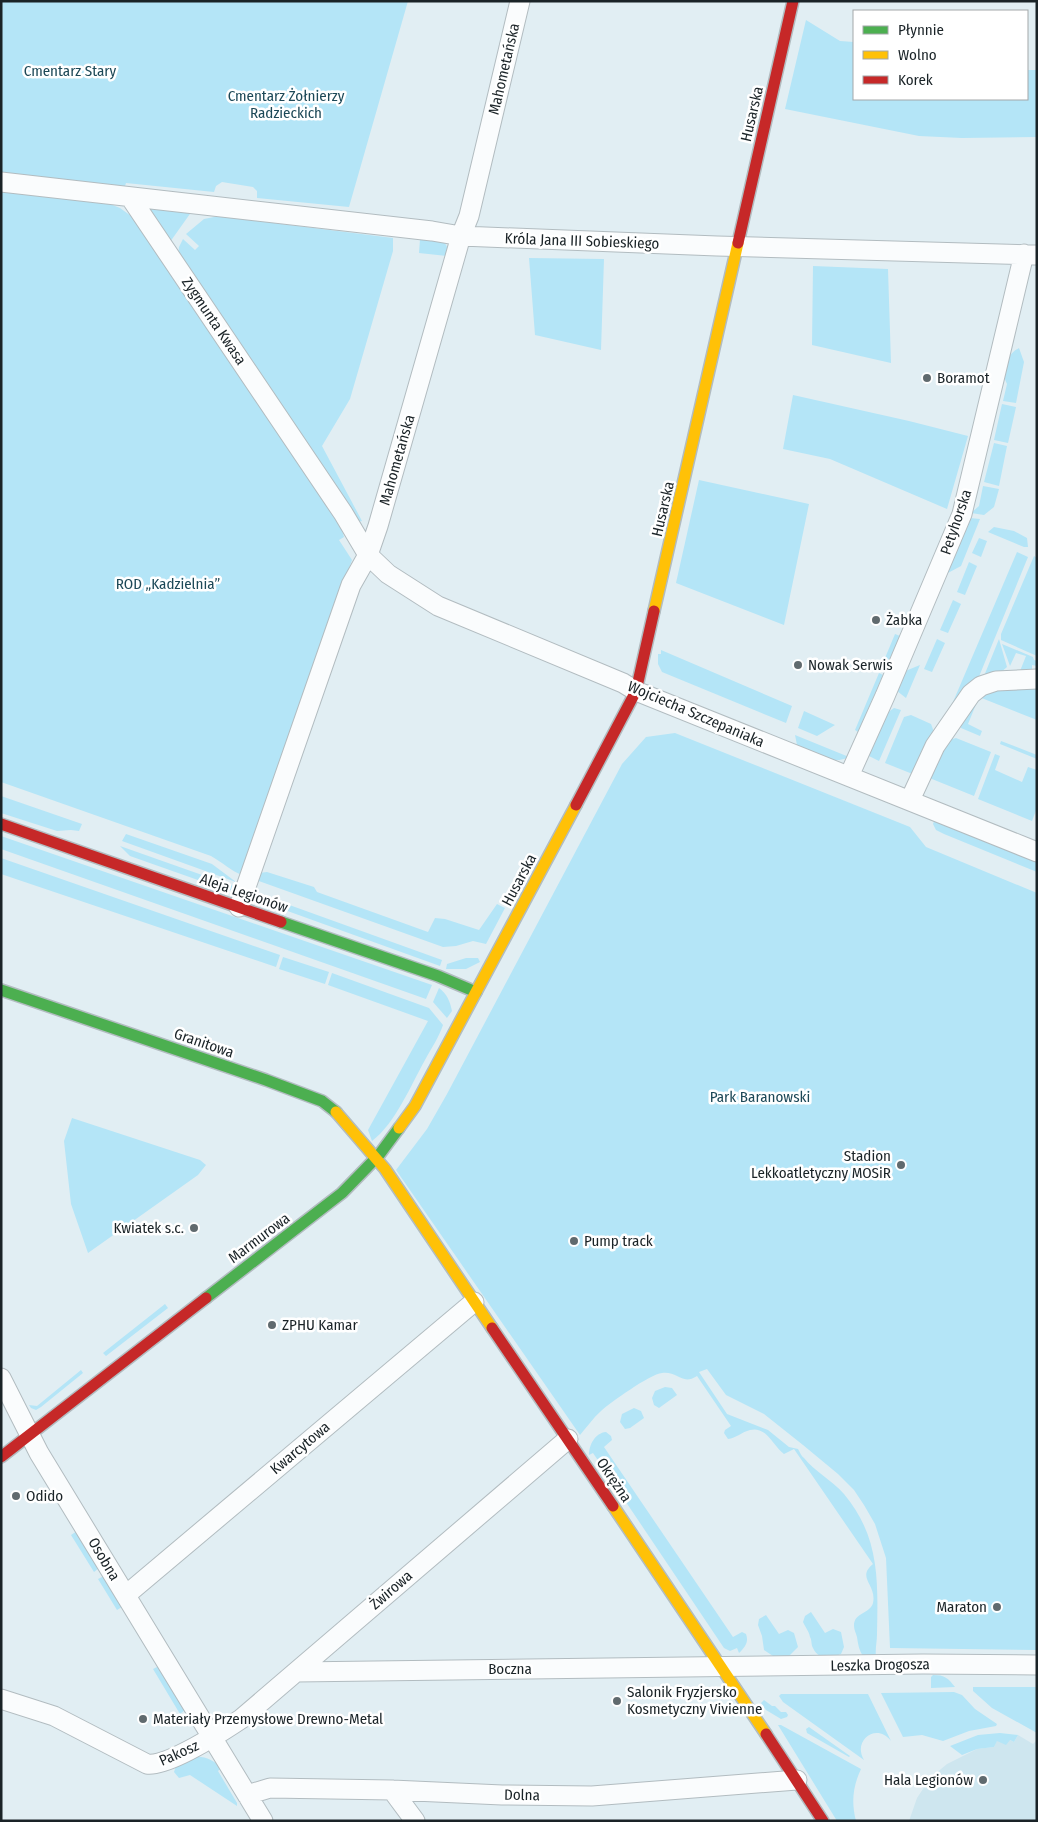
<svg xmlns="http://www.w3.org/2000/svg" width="1038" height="1822" viewBox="0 0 1038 1822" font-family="'Fira Sans Condensed',sans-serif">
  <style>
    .built { fill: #cee6ef }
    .green { fill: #b4e5f7 }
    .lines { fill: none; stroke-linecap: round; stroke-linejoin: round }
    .street-casing { stroke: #b2bcc0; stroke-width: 21 }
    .fast-casing { stroke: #b2bcc0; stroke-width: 14 }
    .slow-casing { stroke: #b2bcc0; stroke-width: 14 }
    .jam-casing { stroke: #b2bcc0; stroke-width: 14 }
    .street { stroke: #fafcfd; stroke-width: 19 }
    .fast { stroke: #4caf50; stroke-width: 11 }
    .slow { stroke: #ffc107; stroke-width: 11 }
    .jam { stroke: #c62828; stroke-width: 11 }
    .poi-dot { fill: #606a6e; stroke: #fff; stroke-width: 2 }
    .labels { text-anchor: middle; stroke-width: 5; stroke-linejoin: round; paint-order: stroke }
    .street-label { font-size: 15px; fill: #1a2327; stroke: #fff }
    .park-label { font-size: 15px; fill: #1c4857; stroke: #fff }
    .poi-label { font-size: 15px; fill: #1a2327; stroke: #fff; text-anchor: start }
  </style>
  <rect width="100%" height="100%" fill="#e1eef3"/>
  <!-- built -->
  <path class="built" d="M 1018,1735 L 1033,1744 L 1037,1740 L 1037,1821 L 909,1821 L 917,1798 L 925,1786 L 935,1774 L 947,1764 L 977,1749 L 994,1747 L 997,1740 L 1010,1740 L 1014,1742 Z"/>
  <!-- green -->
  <path class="green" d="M 1,1 L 408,1 L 349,207 L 257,198 L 257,191 L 253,187 L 222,182 L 216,186 L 214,192 L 126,183 L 125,186 L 1,173 Z
    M 806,20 L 840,41 L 854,42 L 854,99 L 1027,99 L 1027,70 L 1037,70 L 1037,137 L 962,138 L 919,136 L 785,109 Z
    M 1,190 L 100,200 L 120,208 L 138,221 L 337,513 L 344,537 L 339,540 L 352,560 L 242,875 C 231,871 222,862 211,856 L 1,782 Z
    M 147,205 L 192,211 L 170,242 L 167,241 Z
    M 219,216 L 393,238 L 393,251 L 350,399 L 322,446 L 362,521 L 357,522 L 178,256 L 179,247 L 183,239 L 195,250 L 199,246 L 186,234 L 204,219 Z
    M 420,239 C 434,240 451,237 447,256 L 419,253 Z
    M 529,258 L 604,259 L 601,350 L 535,335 Z
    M 813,266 L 888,269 L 891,363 L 812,345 Z
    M 1019,348 L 1024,362 L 1016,403 L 1003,401 L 1007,384 C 1000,371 1006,355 1019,348 Z
    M 793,395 L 909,421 L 968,436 L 947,509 L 830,459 L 783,449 Z
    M 1002,404 L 1016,407 L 1008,443 L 994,440 Z
    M 994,443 L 1007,446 L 999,486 L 984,482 Z
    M 699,480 L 809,504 L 784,625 L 676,583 Z
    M 983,486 L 999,489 L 994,507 L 984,515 L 971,513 L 979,506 Z
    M 970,518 L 980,519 L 961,566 L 946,574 Z
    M 994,527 L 1014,531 L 1027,538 L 1028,547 L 1024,547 L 988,532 Z
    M 979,538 L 987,541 L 981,557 L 972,553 Z
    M 1017,552 L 1028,557 L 978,679 L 950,709 Z
    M 1034,556 L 1037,558 L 1037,656 L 1001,640 L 1001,634 Z
    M 969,562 L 977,566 L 965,595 L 957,592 Z
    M 953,600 L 961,604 L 948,633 L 940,630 Z
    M 895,634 L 900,636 L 889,660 L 885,658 Z
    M 937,639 L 945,643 L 932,672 L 924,669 Z
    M 999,639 L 1007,667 L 1000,673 L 984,676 Z
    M 1002,644 L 1033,657 L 1034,660 L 1037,661 L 1037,666 L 1032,665 L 1032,672 L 1020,671 L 1026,656 L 1016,653 L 1010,666 Z
    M 661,650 L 792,706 L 786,723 L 662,672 L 658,664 L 658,654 L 661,654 Z
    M 920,665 L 906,698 L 897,691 L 903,672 Z
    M 879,673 L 883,675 L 858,732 L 855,730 Z
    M 1037,684 L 1037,720 L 979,697 L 968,724 L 982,731 L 980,736 L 961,728 L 960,725 L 981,692 Z
    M 894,708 L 901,710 L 879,761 L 869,756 L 870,752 L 887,713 Z
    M 804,711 L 835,725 L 817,736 L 798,728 Z
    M 911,715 L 931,724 L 934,732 L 915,775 L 885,763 L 904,717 Z
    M 675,733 L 910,827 L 926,847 L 1037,893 L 1037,1650 L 890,1648 L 886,1558 L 875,1524 L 864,1505 L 854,1490 L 838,1474 L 803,1445 L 764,1414 L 726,1395 L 707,1369 L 699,1372 L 727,1414 L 768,1430 L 789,1447 L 798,1449 C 800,1452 801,1456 804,1458 C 815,1472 832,1480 844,1494 C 880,1537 878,1581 877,1634 C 877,1642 875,1649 876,1657 L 863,1656 C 859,1650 858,1644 857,1637 C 856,1633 854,1630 854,1626 C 854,1612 870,1614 873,1603 C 877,1584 856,1578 873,1564 L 794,1449 L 784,1454 C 773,1446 767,1426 750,1430 C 742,1432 736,1438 728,1439 L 724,1433 L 725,1430 L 731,1426 L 697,1376 C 682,1386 678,1371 662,1373 C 650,1374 610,1403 601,1411 C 593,1418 587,1427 580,1435 L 396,1170 L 427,1129 L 447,1094 L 622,764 L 646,737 Z
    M 795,735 L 849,757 C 831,766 812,753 797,745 Z
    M 956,738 L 991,752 L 974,796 L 927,777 L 949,740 Z
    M 1001,741 L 1037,755 L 1037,759 L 1000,744 Z
    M 995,754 L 1000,756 L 995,770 L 1022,782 L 1028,767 L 1037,770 L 1037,808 L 1032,821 L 978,799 Z
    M 1,796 L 82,824 L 79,831 L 71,830 L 57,831 L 1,813 Z
    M 934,821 L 936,821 L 1037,861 L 1037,872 L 944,834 L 936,830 L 933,824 Z
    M 126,834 L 212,864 L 236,882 L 122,841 Z
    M 1,836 L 432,985 L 426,999 L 1,849 Z
    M 120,846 L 236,887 L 229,891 L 130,856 Z
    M 1,858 L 280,955 L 276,967 L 1,874 Z
    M 267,872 L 314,887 L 317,892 L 428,932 L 435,918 L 445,919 L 479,930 L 497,904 L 505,908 L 486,944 L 473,941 L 456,946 L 443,947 L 256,880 L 259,873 Z
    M 253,892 L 442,960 L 440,966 L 257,900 Z
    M 283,957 L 329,972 L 325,984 L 279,969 Z
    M 466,958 L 478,958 L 480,962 L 466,969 L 446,969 L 447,964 Z
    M 332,973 L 429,1008 L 443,1025 C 439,1037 431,1049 425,1060 C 411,1085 395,1124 372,1141 L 368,1130 L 428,1021 L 328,985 Z
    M 439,988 C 447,994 450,1001 452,1011 L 447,1018 L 433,1002 Z
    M 72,1118 L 200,1160 L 206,1165 L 198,1175 L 88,1253 L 71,1204 L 64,1141 Z
    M 165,1304 L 168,1308 L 106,1356 L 103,1353 Z
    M 81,1370 L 83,1373 L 41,1407 L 36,1410 L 31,1408 L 29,1405 L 37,1406 Z
    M 665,1387 L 672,1388 L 677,1395 L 659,1408 L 654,1405 L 652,1398 L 655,1391 Z
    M 634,1408 L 641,1411 L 644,1418 L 630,1428 L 625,1429 L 620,1422 L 622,1414 Z
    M 606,1432 L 611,1436 L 612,1440 L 604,1447 L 733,1637 L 742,1632 L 746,1634 C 749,1642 745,1647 739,1653 L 737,1648 L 730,1651 L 724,1648 L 593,1453 L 589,1455 C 589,1445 595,1433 606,1432 Z
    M 77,1531 L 99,1568 L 94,1572 L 71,1535 Z
    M 104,1576 L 122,1607 L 117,1610 L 98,1579 Z
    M 811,1612 L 825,1633 L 833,1629 L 841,1632 L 844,1647 L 841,1654 C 831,1658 819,1661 813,1648 C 811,1645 812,1640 810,1637 C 809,1631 805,1627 803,1622 L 805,1616 Z
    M 766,1615 L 779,1634 L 788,1630 L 794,1633 L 798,1647 L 788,1657 L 776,1658 L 764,1650 L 762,1636 L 758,1625 L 759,1619 Z
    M 159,1666 L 185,1710 L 180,1714 L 153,1669 Z
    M 933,1675 C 945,1675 948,1678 955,1687 L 931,1688 L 931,1677 Z
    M 973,1687 L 1037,1687 L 1037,1733 L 992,1708 L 973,1691 Z
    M 954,1692 L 962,1695 L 975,1709 L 997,1724 L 996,1726 L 969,1731 L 943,1741 L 922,1735 L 903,1737 L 881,1693 Z
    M 781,1694 L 868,1694 L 891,1741 C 877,1722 852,1740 864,1760 L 783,1702 L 779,1696 Z
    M 764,1700 L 772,1706 L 775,1706 L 781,1712 L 786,1712 L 788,1715 L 787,1717 L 781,1719 L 766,1710 L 761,1703 Z
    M 778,1725 L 781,1725 L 861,1769 C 853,1786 851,1802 856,1821 L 837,1821 Z
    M 809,1727 L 850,1756 L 849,1757 L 807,1733 L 806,1729 Z
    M 1000,1733 L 1018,1735 L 1014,1742 L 1010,1740 L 1006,1745 L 997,1741 L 994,1747 L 977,1749 L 962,1755 L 950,1746 L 978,1735 Z
    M 194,1757 C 206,1756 213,1760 221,1768 L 218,1771 L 237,1803 L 237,1806 L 190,1775 L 179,1778 L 174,1772 L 176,1766 Z"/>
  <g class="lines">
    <!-- street casing -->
    <g class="street-casing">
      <path id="street" d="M 1,182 L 432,231 L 461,236 L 717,246 L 1037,255
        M 130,197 L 343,513 L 368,555 L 388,574 L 438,606 L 623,683 L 636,691 L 1037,852
        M 849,776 L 885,696 L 962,514 L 1024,254
        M 910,800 L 935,746 L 971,694 L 981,686 L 996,681 L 1037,679
        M 239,907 L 351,585 L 368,555 L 378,526 L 461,236 L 469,216 L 520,1
        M 1,1378 L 39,1453 L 263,1821
        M 126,1595 L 474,1302
        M 296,1672 L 923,1664 L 1037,1665
        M 1,1699 L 54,1716 L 147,1764 C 167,1767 223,1731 241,1719 L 568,1439
        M 392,1790 L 415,1821
        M 247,1795 L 270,1788 L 392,1790 L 502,1795 L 592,1796 L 797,1780"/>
    </g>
    <!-- fast casing -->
    <g class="fast-casing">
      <path id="fast" d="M 281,922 L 438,976 L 476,992
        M 1,990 L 266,1080 L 322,1101 L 336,1112
        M 206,1298 L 342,1193 L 379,1155 L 399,1128"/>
    </g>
    <!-- slow casing -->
    <g class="slow-casing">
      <path id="slow" d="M 654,611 L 738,243
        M 336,1112 L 385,1169 L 492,1328
        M 399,1128 L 415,1106 L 576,805
        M 613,1506 L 766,1734"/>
    </g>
    <!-- jam casing -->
    <g class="jam-casing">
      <path id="jam" d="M 738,243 L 793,1
        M 576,805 L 636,691 L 654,611
        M 1,824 L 281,922
        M 492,1328 L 613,1506
        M 1,1457 L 206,1298
        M 766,1734 L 823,1821"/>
    </g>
    <!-- street -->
    <use href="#street" class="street"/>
    <!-- fast -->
    <use href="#fast" class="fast"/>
    <!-- slow -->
    <use href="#slow" class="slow"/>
    <!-- jam -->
    <use href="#jam" class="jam"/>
  </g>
  <!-- markers -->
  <g class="poi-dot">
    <circle cx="927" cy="378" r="5"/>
    <circle cx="876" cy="620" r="5"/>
    <circle cx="798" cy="665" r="5"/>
    <circle cx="901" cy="1165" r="5"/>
    <circle cx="194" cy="1228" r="5"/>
    <circle cx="574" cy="1241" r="5"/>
    <circle cx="272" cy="1325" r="5"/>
    <circle cx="16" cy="1496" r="5"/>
    <circle cx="997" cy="1607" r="5"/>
    <circle cx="617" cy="1701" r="5"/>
    <circle cx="143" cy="1719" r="5"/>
    <circle cx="983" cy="1780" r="5"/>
  </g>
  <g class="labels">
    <!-- street labels -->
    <g class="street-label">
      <text transform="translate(504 69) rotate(-77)" y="5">Mahometańska</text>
      <text transform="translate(752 114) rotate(-77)" y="5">Husarska</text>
      <text transform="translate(582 241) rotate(2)" y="5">Króla Jana III Sobieskiego</text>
      <text transform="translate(214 321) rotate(56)" y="5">Zygmunta Kwasa</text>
      <text transform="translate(397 460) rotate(-74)" y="5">Mahometańska</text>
      <text transform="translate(663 509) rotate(-77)" y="5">Husarska</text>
      <text transform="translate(956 522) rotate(-71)" y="5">Petyhorska</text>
      <text transform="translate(696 714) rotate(23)" y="5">Wojciecha Szczepaniaka</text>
      <text transform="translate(519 880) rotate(-62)" y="5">Husarska</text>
      <text transform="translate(244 893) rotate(19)" y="5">Aleja Legionów</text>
      <text transform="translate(204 1043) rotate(19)" y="5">Granitowa</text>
      <text transform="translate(259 1238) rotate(-37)" y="5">Marmurowa</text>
      <text transform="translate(300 1448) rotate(-40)" y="5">Kwarcytowa</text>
      <text transform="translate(614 1480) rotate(56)" y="5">Okrężna</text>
      <text transform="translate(104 1559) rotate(59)" y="5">Osobna</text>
      <text transform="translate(391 1590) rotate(-41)" y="5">Żwirowa</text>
      <text transform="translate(880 1665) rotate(-1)" y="5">Leszka Drogosza</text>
      <text x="510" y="1674">Boczna</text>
      <text transform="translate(179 1753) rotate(-24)" y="5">Pakosz</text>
      <text transform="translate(522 1795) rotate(1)" y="5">Dolna</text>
    </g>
    <!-- park labels -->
    <g class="park-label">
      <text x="70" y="76">Cmentarz Stary</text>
      <text x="286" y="101">Cmentarz Żołnierzy<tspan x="286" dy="17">Radzieckich</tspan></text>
      <text x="168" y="589">ROD „Kadzielnia”</text>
      <text x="760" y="1102">Park Baranowski</text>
    </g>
    <!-- poi labels -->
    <g class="poi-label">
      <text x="937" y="383">Boramot</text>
      <text x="886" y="625">Żabka</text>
      <text x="808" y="670">Nowak Serwis</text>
      <text x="891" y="1161" text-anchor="end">Stadion<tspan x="891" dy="17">Lekkoatletyczny MOSiR</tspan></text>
      <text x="184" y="1233" text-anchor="end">Kwiatek s.c.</text>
      <text x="584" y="1246">Pump track</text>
      <text x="282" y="1330">ZPHU Kamar</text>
      <text x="26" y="1501">Odido</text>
      <text x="987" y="1612" text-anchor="end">Maraton</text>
      <text x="627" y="1697">Salonik Fryzjersko<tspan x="627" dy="17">Kosmetyczny Vivienne</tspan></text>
      <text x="153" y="1724">Materiały Przemysłowe Drewno-Metal</text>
      <text x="973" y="1785" text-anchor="end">Hala Legionów</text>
    </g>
  </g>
  <!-- border -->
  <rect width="1038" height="1822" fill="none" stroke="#1a2327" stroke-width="5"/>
  <!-- legend -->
  <rect x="853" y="10" width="175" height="90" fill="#ffffff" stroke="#a3a7a9"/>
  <rect x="863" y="26" width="25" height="8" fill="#4caf50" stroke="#a3a7a9"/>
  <text x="898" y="35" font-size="15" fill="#1a2327">Płynnie</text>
  <rect x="863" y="51" width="25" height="8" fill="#ffc107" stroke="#a3a7a9"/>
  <text x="898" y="60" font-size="15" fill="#1a2327">Wolno</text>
  <rect x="863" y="76" width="25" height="8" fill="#c62828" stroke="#a3a7a9"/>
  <text x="898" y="85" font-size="15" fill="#1a2327">Korek</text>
</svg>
